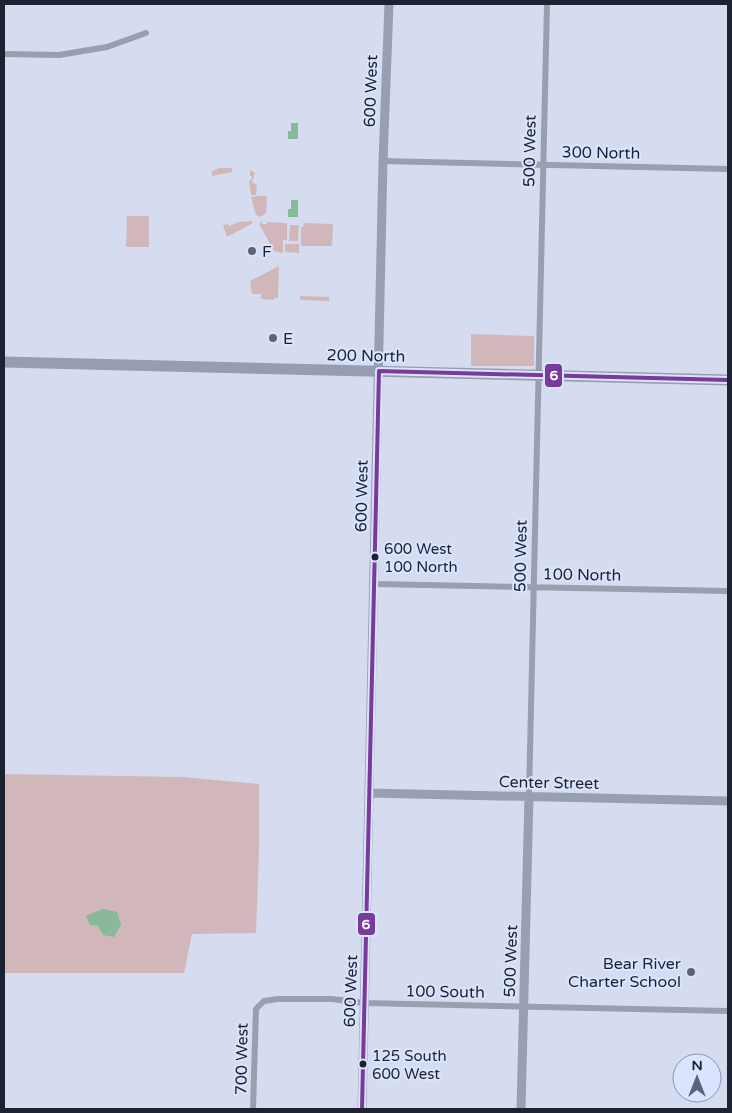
<svg xmlns="http://www.w3.org/2000/svg" width="732" height="1113" viewBox="0 0 732 1113" font-family="'Varela Round',sans-serif">
  <style>
    .green { fill: #d1b7ba }
    .water { fill: #87b99a }
    .lines { fill: none; stroke-linecap: round; stroke-linejoin: round }
    .street { stroke: #999fb0; stroke-width: 6 }
    .secondary { stroke: #999fb2; stroke-width: 9 }
    .highway { stroke: #979cb3; stroke-width: 11 }
    .bus-1-casing { stroke: #dae4ff; stroke-width: 8 }
    .bus-1 { stroke: #783a9b; stroke-width: 4 }
    .poi-dot { fill: #5d6374; stroke: #dae4ff; stroke-width: 2 }
    .bus-dot { fill: #1c2232; stroke: #dae4ff; stroke-width: 2 }
    .labels { text-anchor: middle; stroke-width: 4; stroke-linejoin: round; paint-order: stroke }
    .bus-label { font-size: 15px; fill: #1c2232; stroke: #dae4ff; text-anchor: start }
    .street-label { font-size: 16px; fill: #1c2232; stroke: #dae4ff }
    .poi-label { font-size: 16px; fill: #1c2232; stroke: #dae4ff; text-anchor: start }
    .line-badge { stroke: #dae4ff; stroke-width: 2 }
    .badge-label { font-size: 14px; text-anchor: middle; font-weight: bold; fill: #fff }
  </style>
  <rect width="100%" height="100%" fill="#d5dcef"/>
  <!-- green -->
  <path class="green" d="M 219,168 L 232,168 L 232,172 L 212,176 L 212,171 Z
    M 250,170 L 255,173 L 252,182 L 257,185 L 256,195 L 251,195 L 249,181 L 251,180 L 252,176 L 250,176 Z
    M 257,196 L 267,196 L 266,213 L 260,217 L 256,215 L 251,197 Z
    M 127,216 L 149,216 L 149,247 L 126,247 Z
    M 251,221 L 253,223 L 227,237 L 223,225 L 228,224 L 229,226 L 239,222 Z
    M 262,221 L 262,224 L 267,224 L 267,222 L 287,223 L 287,240 L 283,240 L 283,253 L 274,251 L 259,224 Z
    M 304,223 L 333,224 L 332,246 L 301,246 L 301,227 L 303,227 Z
    M 290,225 L 299,225 L 298,241 L 289,241 Z
    M 285,244 L 299,244 L 299,253 L 285,252 Z
    M 279,266 L 278,298 L 274,298 L 274,300 L 261,299 L 261,294 L 252,294 L 250,281 Z
    M 300,296 L 329,297 L 329,301 L 300,300 Z
    M 471,334 L 534,336 L 534,366 L 471,366 Z
    M 4,774 L 183,777 L 259,784 L 259,848 L 256,933 L 192,934 L 184,973 L 4,973 Z"/>
  <!-- water -->
  <path class="water" d="M 291,123 L 298,123 L 298,139 L 288,139 L 288,131 L 291,131 Z
    M 291,200 L 298,200 L 298,217 L 288,217 L 288,209 L 291,209 Z
    M 103,909 L 117,912 L 121,925 L 114,937 L 103,935 L 98,926 L 90,925 L 86,916 Z"/>
  <g class="lines">
    <!-- street -->
    <path class="street" d="M 4,54 L 59,55 L 107,47 L 146,33
      M 383,161 L 728,169
      M 375,584 L 728,591
      M 529,796 L 547,4
      M 253,1109 L 256,1009 L 264,1001 L 278,999 L 332,999 L 364,1003 L 728,1011"/>
    <!-- secondary -->
    <path class="secondary" d="M 370,793 L 728,801
      M 362,1109 L 383,161 L 389,4
      M 521,1109 L 529,796"/>
    <!-- highway -->
    <path class="highway" d="M 4,362 L 728,380"/>
    <!-- bus-1 casing -->
    <g class="bus-1-casing">
      <path id="bus-1" d="M 379,371 L 728,380
        M 362,1109 L 379,371"/>
    </g>
    <!-- bus-1 -->
    <use href="#bus-1" class="bus-1"/>
  </g>
  <!-- markers -->
  <g class="poi-dot">
    <circle cx="252" cy="251" r="5"/>
    <circle cx="273" cy="338" r="5"/>
    <circle cx="691" cy="972" r="5"/>
  </g>
  <g class="bus-dot">
    <circle cx="375" cy="557" r="4.5"/>
    <circle cx="363" cy="1064" r="4.5"/>
  </g>
  <g class="labels">
    <!-- bus labels -->
    <g class="bus-label">
      <text x="384" y="554">600 West<tspan x="384" dy="18">100 North</tspan></text>
      <text x="372" y="1061">125 South<tspan x="372" dy="18">600 West</tspan></text>
    </g>
    <!-- street labels -->
    <g class="street-label">
      <text transform="translate(370 91) rotate(-88)" y="6">600 West</text>
      <text transform="translate(529 151) rotate(-89)" y="6">500 West</text>
      <text transform="translate(601 152) rotate(1)" y="6">300 North</text>
      <text transform="translate(366 355) rotate(1)" y="6">200 North</text>
      <text transform="translate(361 496) rotate(-89)" y="6">600 West</text>
      <text transform="translate(520 556) rotate(-89)" y="6">500 West</text>
      <text transform="translate(582 574) rotate(1)" y="6">100 North</text>
      <text transform="translate(549 782) rotate(1)" y="6">Center Street</text>
      <text transform="translate(510 961) rotate(-88)" y="6">500 West</text>
      <text transform="translate(350 991) rotate(-88)" y="6">600 West</text>
      <text transform="translate(445 991) rotate(1)" y="6">100 South</text>
      <text transform="translate(241 1059) rotate(-89)" y="6">700 West</text>
    </g>
    <!-- poi labels -->
    <g class="poi-label">
      <text x="262" y="257">F</text>
      <text x="283" y="344">E</text>
      <text x="681" y="969" text-anchor="end">Bear River<tspan x="681" dy="18">Charter School</tspan></text>
    </g>
  </g>
  <g class="line-badge">
    <rect x="544" y="363" width="19" height="25" rx="5" fill="#783a9b"/>
    <rect x="357" y="912" width="19" height="24" rx="5" fill="#783a9b"/>
  </g>
  <g class="badge-label">
    <text x="554" y="380">6</text>
    <text x="366" y="929">6</text>
  </g>
  <!-- border -->
  <rect width="732" height="1113" fill="none" stroke="#1c2232" stroke-width="10"/>
  <!-- north arrow -->
  <g transform="translate(697 1078)"><circle r="24" fill="#dae4ff" stroke="#8e96ad"/>
  <path d="M0-4L9 19L0 12L-9 19Z" fill="#5d6374"/>
  <text y="-8" font-size="14" font-weight="bold" text-anchor="middle" fill="#1c2232">N</text>
  </g>
</svg>
